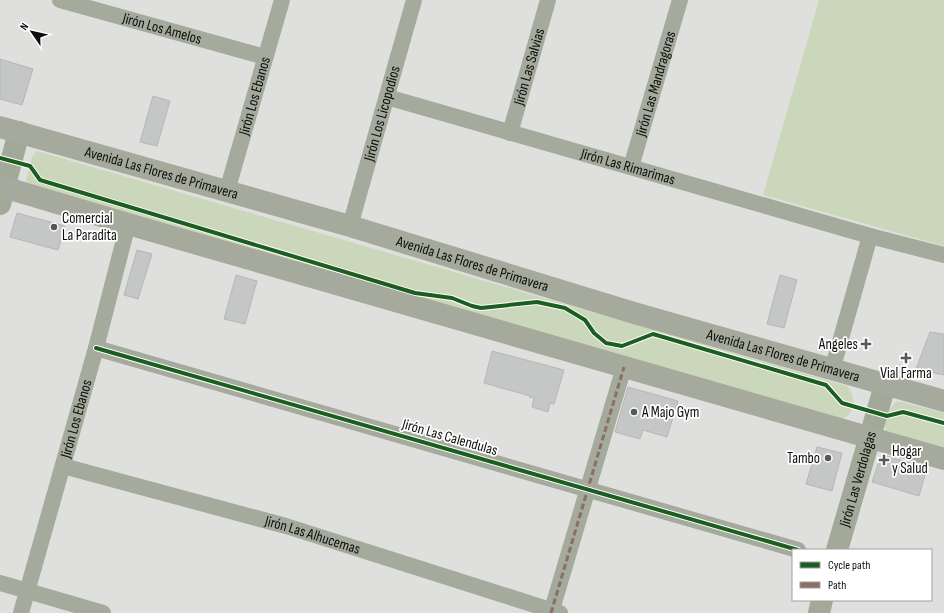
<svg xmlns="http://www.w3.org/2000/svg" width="944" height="613" viewBox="0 0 944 613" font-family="'Sofia Sans Condensed',sans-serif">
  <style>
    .green { fill: #cbd7bb }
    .building { fill: #c5c6c6; stroke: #b5b6b6 }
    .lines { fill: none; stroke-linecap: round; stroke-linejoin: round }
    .street { stroke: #a4aa9c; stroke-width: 16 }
    .secondary { stroke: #a3a999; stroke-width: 22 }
    .primary { stroke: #a6aa9d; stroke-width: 22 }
    .quiet { stroke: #8d6e63; stroke-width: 3; stroke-dasharray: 6 3; stroke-linecap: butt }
    .cycleway-casing { stroke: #fff; stroke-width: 6 }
    .cycleway { stroke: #1b5e20; stroke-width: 4 }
    .poi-dot { fill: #565856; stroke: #fff; stroke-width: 1.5 }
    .labels { text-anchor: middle; stroke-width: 3.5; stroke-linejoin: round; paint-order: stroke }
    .street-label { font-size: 15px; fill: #0d0e0c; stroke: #fff }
    .poi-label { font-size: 15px; fill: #0d0e0c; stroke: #fff; text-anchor: start }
  </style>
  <rect width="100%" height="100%" fill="#dfe0de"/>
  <!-- green -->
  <path class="green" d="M 819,0 L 944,0 L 944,246 L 763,195 Z
    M 37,151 L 847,386 C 858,400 855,414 839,421 L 29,185 L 26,180 L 33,155 Z
    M 898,401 L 944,413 L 944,451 L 887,432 L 884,425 C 887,415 889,407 898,401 Z"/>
  <!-- building -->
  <path class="building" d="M 0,59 L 33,69 L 22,105 L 0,99 Z
    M 153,96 L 170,101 L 157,146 L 140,142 Z
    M 17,213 L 65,226 L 58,250 L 10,237 Z
    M 137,250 L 152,254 L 138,299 L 124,295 Z
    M 236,275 L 257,281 L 245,324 L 224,319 Z
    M 780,275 L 797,280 L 784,328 L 767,324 Z
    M 930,332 L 944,334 L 944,375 L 916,369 Z
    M 492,351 L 564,370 L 554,404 L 550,403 L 548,412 L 532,407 L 534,398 L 529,397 L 530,396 L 484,383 Z
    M 628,387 L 678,401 L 667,437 L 643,430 L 640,439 L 615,432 Z
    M 817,447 L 842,453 L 832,491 L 806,484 Z
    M 887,456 L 927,468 L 919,496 L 872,482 L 879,461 Z"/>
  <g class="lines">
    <!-- street -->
    <g class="street">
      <path id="s1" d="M 60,0 L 265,57"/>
      <path id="s2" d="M 387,97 L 870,236 L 944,255"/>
      <path id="s3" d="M 510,133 L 548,0"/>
      <path id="s4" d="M 631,167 L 680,0"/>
      <path id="s5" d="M 227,191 L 282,0"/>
      <path id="s6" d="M 350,226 L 414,0"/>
      <path d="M 96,348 L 798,550"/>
      <path d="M 832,370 L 870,236"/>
      <path id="s7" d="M 63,466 L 286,526 L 560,613"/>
      <path d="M 0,583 L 103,613"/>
      <path id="s8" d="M 21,613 L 96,348 L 128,224"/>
      <path d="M 551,613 L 624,367"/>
    </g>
    <!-- secondary -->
    <g class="secondary">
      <path d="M 0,204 L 19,132"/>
      <path id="s9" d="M 837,550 L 885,385"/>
      <path d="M 819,613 L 822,600"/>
    </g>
    <!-- primary -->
    <g class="primary">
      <path id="s10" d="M 0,127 L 350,226 L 634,313 L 944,401"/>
      <path d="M 0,186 L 128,224 L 944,459"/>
    </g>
    <!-- quiet -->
    <path class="quiet" d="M 551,613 L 624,367"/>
    <!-- cycleway casing -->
    <g class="cycleway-casing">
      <path id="cycleway" d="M 0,158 L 30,166 L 40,180 L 415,293 L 452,298 L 472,306 L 481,308 L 537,302 L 565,308 L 585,320 L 594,333 L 606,343 L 622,346 L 653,334 L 826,385 L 842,403 L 887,416 L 903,412 L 944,423
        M 96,348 L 798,550"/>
    </g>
    <!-- cycleway -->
    <use href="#cycleway" class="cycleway"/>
  </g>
  <!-- markers -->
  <g class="poi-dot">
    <circle cx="54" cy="227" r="4"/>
    <path d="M864 338h4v4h4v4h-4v4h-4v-4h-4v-4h4z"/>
    <path d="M904 352h4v4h4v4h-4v4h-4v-4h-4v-4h4z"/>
    <circle cx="634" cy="412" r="4"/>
    <circle cx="828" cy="458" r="4"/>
    <path d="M882 454h4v4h4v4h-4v4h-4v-4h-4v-4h4z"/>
  </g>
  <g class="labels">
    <!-- street labels -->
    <g class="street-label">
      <text dy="5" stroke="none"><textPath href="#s1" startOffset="106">Jirón Los Amelos</textPath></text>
      <text dy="5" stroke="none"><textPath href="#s3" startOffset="69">Jirón Las Salvias</textPath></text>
      <text dy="5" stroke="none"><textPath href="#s4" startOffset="87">Jirón Las Mandragoras</textPath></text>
      <text dy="5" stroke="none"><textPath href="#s5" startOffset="99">Jirón Los Ebanos</textPath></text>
      <text dy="5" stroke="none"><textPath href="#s6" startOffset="117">Jirón Los Licopodios</textPath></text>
      <text dy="5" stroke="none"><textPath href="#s2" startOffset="251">Jirón Las Rimarimas</textPath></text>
      <text dy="5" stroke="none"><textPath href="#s10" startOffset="168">Avenida Las Flores de Primavera</textPath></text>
      <text dy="5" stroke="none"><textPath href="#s10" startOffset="492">Avenida Las Flores de Primavera</textPath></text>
      <text dy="5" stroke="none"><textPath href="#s10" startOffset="816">Avenida Las Flores de Primavera</textPath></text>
      <text dy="5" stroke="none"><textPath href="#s8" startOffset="202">Jirón Los Ebanos</textPath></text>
      <text transform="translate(450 437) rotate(16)" y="5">Jirón Las Calendulas</text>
      <text dy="5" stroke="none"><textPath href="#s9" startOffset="74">Jirón Las Verdolagas</textPath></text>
      <text dy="5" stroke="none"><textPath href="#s7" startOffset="259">Jirón Las Alhucemas</textPath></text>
    </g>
    <!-- poi labels -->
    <g class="poi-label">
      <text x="62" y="223">Comercial<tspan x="62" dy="17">La Paradita</tspan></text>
      <text x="858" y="349" text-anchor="end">Angeles</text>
      <text x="906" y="378" text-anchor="middle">Vial Farma</text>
      <text x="642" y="417">A Majo Gym</text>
      <text x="892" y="456">Hogar<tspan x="892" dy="17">y Salud</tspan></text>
      <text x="820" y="463" text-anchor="end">Tambo</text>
    </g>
  </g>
  <!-- legend -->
  <rect x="792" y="549" width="140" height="52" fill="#ffffff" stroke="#9e9f9e"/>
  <rect x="800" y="562" width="20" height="6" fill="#1b5e20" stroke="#9e9f9e"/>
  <text x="828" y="569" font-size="12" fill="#0d0e0c">Cycle path</text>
  <rect x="800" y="582" width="20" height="6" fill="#8d6e63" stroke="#9e9f9e"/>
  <text x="828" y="589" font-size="12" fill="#0d0e0c">Path</text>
  <!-- north arrow -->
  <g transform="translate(32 32) rotate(304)" stroke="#ffffff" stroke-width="3" paint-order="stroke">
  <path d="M0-3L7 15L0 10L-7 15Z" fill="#0d0e0c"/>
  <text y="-6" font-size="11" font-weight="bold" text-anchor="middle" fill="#0d0e0c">N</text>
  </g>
</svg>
